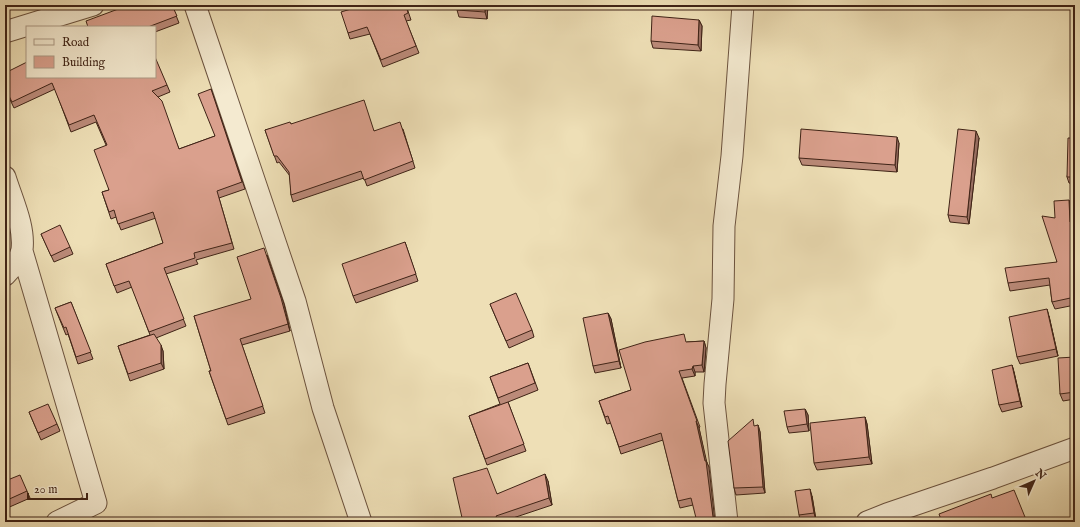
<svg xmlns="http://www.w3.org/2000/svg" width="1080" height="527" viewBox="0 0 1080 527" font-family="'IM FELL English',serif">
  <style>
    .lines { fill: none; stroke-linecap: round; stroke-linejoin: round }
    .minor-casing { stroke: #6b523e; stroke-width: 23 }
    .minor { stroke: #f4ead0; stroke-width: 21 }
    .wall { fill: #bb8a79; stroke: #3f2316 }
    .shaded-wall { fill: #997063; stroke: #3f2316 }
    .building { fill: #daa08d; stroke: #3f2316 }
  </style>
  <rect width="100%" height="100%" fill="#eedfb6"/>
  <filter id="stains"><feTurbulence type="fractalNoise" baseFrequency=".005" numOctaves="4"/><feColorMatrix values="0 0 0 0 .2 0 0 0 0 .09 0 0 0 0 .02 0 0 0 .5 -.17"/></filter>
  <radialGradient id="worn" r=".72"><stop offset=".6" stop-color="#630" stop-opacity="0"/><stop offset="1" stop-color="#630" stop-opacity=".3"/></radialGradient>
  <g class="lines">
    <!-- minor casing -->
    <g class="minor-casing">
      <path id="minor" d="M 195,5 L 295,301 L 323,408 L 361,522
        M 5,32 L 93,5
        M 5,177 C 12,200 25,226 22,250 C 20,259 11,269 5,275
        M 22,251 L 96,503 L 57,522
        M 727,522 L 714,403 L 715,384 L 723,299 L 724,226 L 732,156 L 743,5
        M 867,522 L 887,514 L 993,478 L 1075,448"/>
    </g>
    <!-- minor -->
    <use href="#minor" class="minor"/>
  </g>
  <!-- wall -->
  <path class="wall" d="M 172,5 L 179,23 L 155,32 L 155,27 L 88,27 Z
    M 406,5 L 411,20 L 406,21 L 419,53 L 383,67 L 370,34 L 350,39 L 348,33 Z
    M 457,5 L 488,5 L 487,19 L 459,17 L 457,10 Z
    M 699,20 L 702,26 L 701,51 L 653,48 L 651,41 Z
    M 5,73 L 167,85 L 170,92 L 158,97 L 179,149 L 215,136 L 211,89 L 245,189 L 219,198 L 234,249 L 196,260 L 198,264 L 166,274 L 186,326 L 156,338 L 163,351 L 164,369 L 130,381 L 118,346 L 150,335 L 132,287 L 117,293 L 106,264 L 163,243 L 156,218 L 121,230 L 116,217 L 111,219 L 102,192 L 109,190 L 106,145 L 96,122 L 71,132 L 55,89 L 14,108 L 5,89 Z
    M 291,124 L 374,131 L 403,129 L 415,168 L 367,186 L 364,178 L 293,202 L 291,195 L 290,176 L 279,162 L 277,163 L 265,130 Z
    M 979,138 L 969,224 L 950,222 L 948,215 Z
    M 1075,138 L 1075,184 L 1069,183 L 1067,177 Z
    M 899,143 L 897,172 L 802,165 L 799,158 Z
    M 1071,208 L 1072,221 L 1075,221 L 1075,305 L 1055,309 L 1052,302 L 1050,285 L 1010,291 L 1008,283 L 1057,262 L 1055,218 Z
    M 41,234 L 70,247 L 73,254 L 54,262 Z
    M 405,242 L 418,281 L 356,303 L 353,296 Z
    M 71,302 L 93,359 L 78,364 L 68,334 L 66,335 L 55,308 Z
    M 284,304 L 290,331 L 242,345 L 265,413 L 228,425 L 209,371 L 211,371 L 194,316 Z
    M 490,304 L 532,330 L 534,337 L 509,348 Z
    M 608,313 L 611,319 L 621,368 L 595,373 L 593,366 Z
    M 1049,316 L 1058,356 L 1020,364 L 1017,357 Z
    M 704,341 L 706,348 L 704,372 L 695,372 L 695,376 L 682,378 L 700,427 L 699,428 L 706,461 L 709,467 L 693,505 L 680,508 L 678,501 L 663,440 L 621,454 L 611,423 L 607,424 L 599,401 L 631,390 L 687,342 Z
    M 1075,357 L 1075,399 L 1063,401 L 1060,394 Z
    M 528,363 L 538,390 L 508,402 L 526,451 L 487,465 L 469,416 L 500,404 L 490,377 Z
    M 1012,365 L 1014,372 L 1022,407 L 1002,412 L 999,405 Z
    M 805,409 L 808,415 L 809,431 L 789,433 L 787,427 Z
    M 29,412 L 57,424 L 60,431 L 41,440 Z
    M 865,417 L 867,424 L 872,464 L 817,470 L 814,463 Z
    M 758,425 L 760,432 L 765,493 L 736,495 L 734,488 L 756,426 Z
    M 5,481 L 27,491 L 30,498 L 5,509 Z
    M 548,481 L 552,505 L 501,522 L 463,522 L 497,494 Z
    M 812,496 L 816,520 L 801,522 L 799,515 Z"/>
  <!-- shaded-wall -->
  <path class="shaded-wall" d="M 485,5 L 488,5 L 487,19 L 485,12 Z
    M 699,20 L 702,26 L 701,51 L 698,45 Z
    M 976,131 L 979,138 L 969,224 L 967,217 Z
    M 897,137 L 899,143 L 897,172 L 895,165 Z
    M 1069,200 L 1071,208 L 1073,229 L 1070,222 Z
    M 267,255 L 284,304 L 290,331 L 288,324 Z
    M 1047,309 L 1049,316 L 1058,356 L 1056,349 Z
    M 608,313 L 611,319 L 621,368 L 619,361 Z
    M 704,341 L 706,348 L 704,372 L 702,365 Z
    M 161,345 L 163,351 L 164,369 L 161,363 Z
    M 1012,365 L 1014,372 L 1022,407 L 1020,401 Z
    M 693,366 L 695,372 L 695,376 L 692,369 Z
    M 805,409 L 808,415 L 809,431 L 807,424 Z
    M 865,417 L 867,424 L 872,464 L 869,457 Z
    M 696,421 L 699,428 L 707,463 L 706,461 L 709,467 L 715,522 L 713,517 L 705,461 Z
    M 758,425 L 760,432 L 765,493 L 763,487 Z
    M 545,474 L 548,481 L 552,505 L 549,498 Z
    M 810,489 L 812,496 L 816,520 L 814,513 Z"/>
  <!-- building -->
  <path class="building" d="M 129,5 L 172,5 L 177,16 L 148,27 L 88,27 L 86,21 Z
    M 364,5 L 406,5 L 408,13 L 404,15 L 416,46 L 381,60 L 367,27 L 348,33 L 341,12 Z
    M 457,5 L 485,5 L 485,12 L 457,10 Z
    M 652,16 L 699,20 L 698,45 L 651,41 Z
    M 155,57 L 167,85 L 152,91 L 162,101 L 179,149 L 215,136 L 198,94 L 211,89 L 242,182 L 217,191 L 232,243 L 194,253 L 195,258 L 164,268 L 184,319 L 149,332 L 129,281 L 114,286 L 106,264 L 163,243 L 153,212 L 118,224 L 114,210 L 109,212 L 102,192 L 109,190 L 94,150 L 107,145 L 94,115 L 69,125 L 52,83 L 12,102 L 5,88 L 5,73 L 27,62 L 27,77 L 155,77 Z
    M 364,100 L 374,131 L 400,122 L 413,161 L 364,180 L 361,171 L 291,195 L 289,172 L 277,156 L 274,156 L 265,130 L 290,122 L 291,124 Z
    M 801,129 L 897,137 L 895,165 L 799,158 Z
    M 958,129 L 976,131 L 967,217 L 948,215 Z
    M 1068,138 L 1075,138 L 1075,177 L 1067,177 Z
    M 1069,200 L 1070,222 L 1075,221 L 1075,297 L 1052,302 L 1049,278 L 1008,283 L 1005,268 L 1057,262 L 1042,216 L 1055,218 L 1054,201 Z
    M 60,225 L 70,247 L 51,256 L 41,234 Z
    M 405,242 L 416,274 L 353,296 L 342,264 Z
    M 264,248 L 281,298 L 288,324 L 240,339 L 263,406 L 226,419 L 209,371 L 211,371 L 194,316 L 251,299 L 237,257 Z
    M 516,293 L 532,330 L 506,341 L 490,304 Z
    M 71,302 L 91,352 L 76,357 L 66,327 L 64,328 L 55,308 Z
    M 1047,309 L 1056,349 L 1017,357 L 1009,317 Z
    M 608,313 L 619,361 L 593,366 L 583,318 Z
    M 154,334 L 161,345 L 161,363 L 128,374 L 118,346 Z
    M 684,334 L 686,342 L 704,341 L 702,365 L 693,366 L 692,369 L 679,371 L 697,421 L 696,421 L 705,461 L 706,461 L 713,517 L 715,522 L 697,522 L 691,498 L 678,501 L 661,433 L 619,447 L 608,416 L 605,417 L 599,401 L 631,390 L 619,350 L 645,342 Z
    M 1075,357 L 1075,392 L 1060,394 L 1058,358 Z
    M 528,363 L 535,383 L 498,398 L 490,377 Z
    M 1012,365 L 1020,401 L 999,405 L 992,370 Z
    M 508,402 L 524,444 L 485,459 L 469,416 Z
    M 48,404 L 57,424 L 38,433 L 29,412 Z
    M 805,409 L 807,424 L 787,427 L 784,411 Z
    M 865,417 L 869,457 L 814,463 L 810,423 Z
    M 753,419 L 754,426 L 758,425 L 763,487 L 734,488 L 728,441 Z
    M 487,468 L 497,494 L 545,474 L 549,498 L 496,516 L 499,522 L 463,522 L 453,478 Z
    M 20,475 L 27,491 L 5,501 L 5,481 Z
    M 810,489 L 814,513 L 799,515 L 795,491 Z
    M 1014,490 L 1027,522 L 942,522 L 939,514 L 991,494 L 992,498 Z"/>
  <!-- margin -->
  <rect width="1080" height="527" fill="none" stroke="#eedfb6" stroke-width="20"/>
  <rect x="6" y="6" width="1068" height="515" fill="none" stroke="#3f2316" stroke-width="2"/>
  <rect x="10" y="10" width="1060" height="507" fill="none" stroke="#3f2316"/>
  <!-- legend -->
  <rect x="26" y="26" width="130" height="52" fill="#f4ead0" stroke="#ac9a86"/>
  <rect x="34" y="39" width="20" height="6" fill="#f4ead0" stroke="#ac9a86"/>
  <text x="62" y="46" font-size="12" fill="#3f2316">Road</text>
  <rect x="34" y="56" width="20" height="12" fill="#daa08d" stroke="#ac9a86"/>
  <text x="62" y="66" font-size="12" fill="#3f2316">Building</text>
  <!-- north arrow -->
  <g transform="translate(1034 481) rotate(45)" stroke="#f4ead0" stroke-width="3" paint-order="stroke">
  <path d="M0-3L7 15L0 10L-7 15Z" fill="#3f2316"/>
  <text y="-6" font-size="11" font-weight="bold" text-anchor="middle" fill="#3f2316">N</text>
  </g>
  <!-- scale -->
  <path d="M28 493v6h59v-6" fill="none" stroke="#3f2316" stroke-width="2"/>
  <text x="34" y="493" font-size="12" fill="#3f2316" stroke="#f4ead0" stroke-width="3" paint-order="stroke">20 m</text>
  <rect width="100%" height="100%" filter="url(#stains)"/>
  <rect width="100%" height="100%" fill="url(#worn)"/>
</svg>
